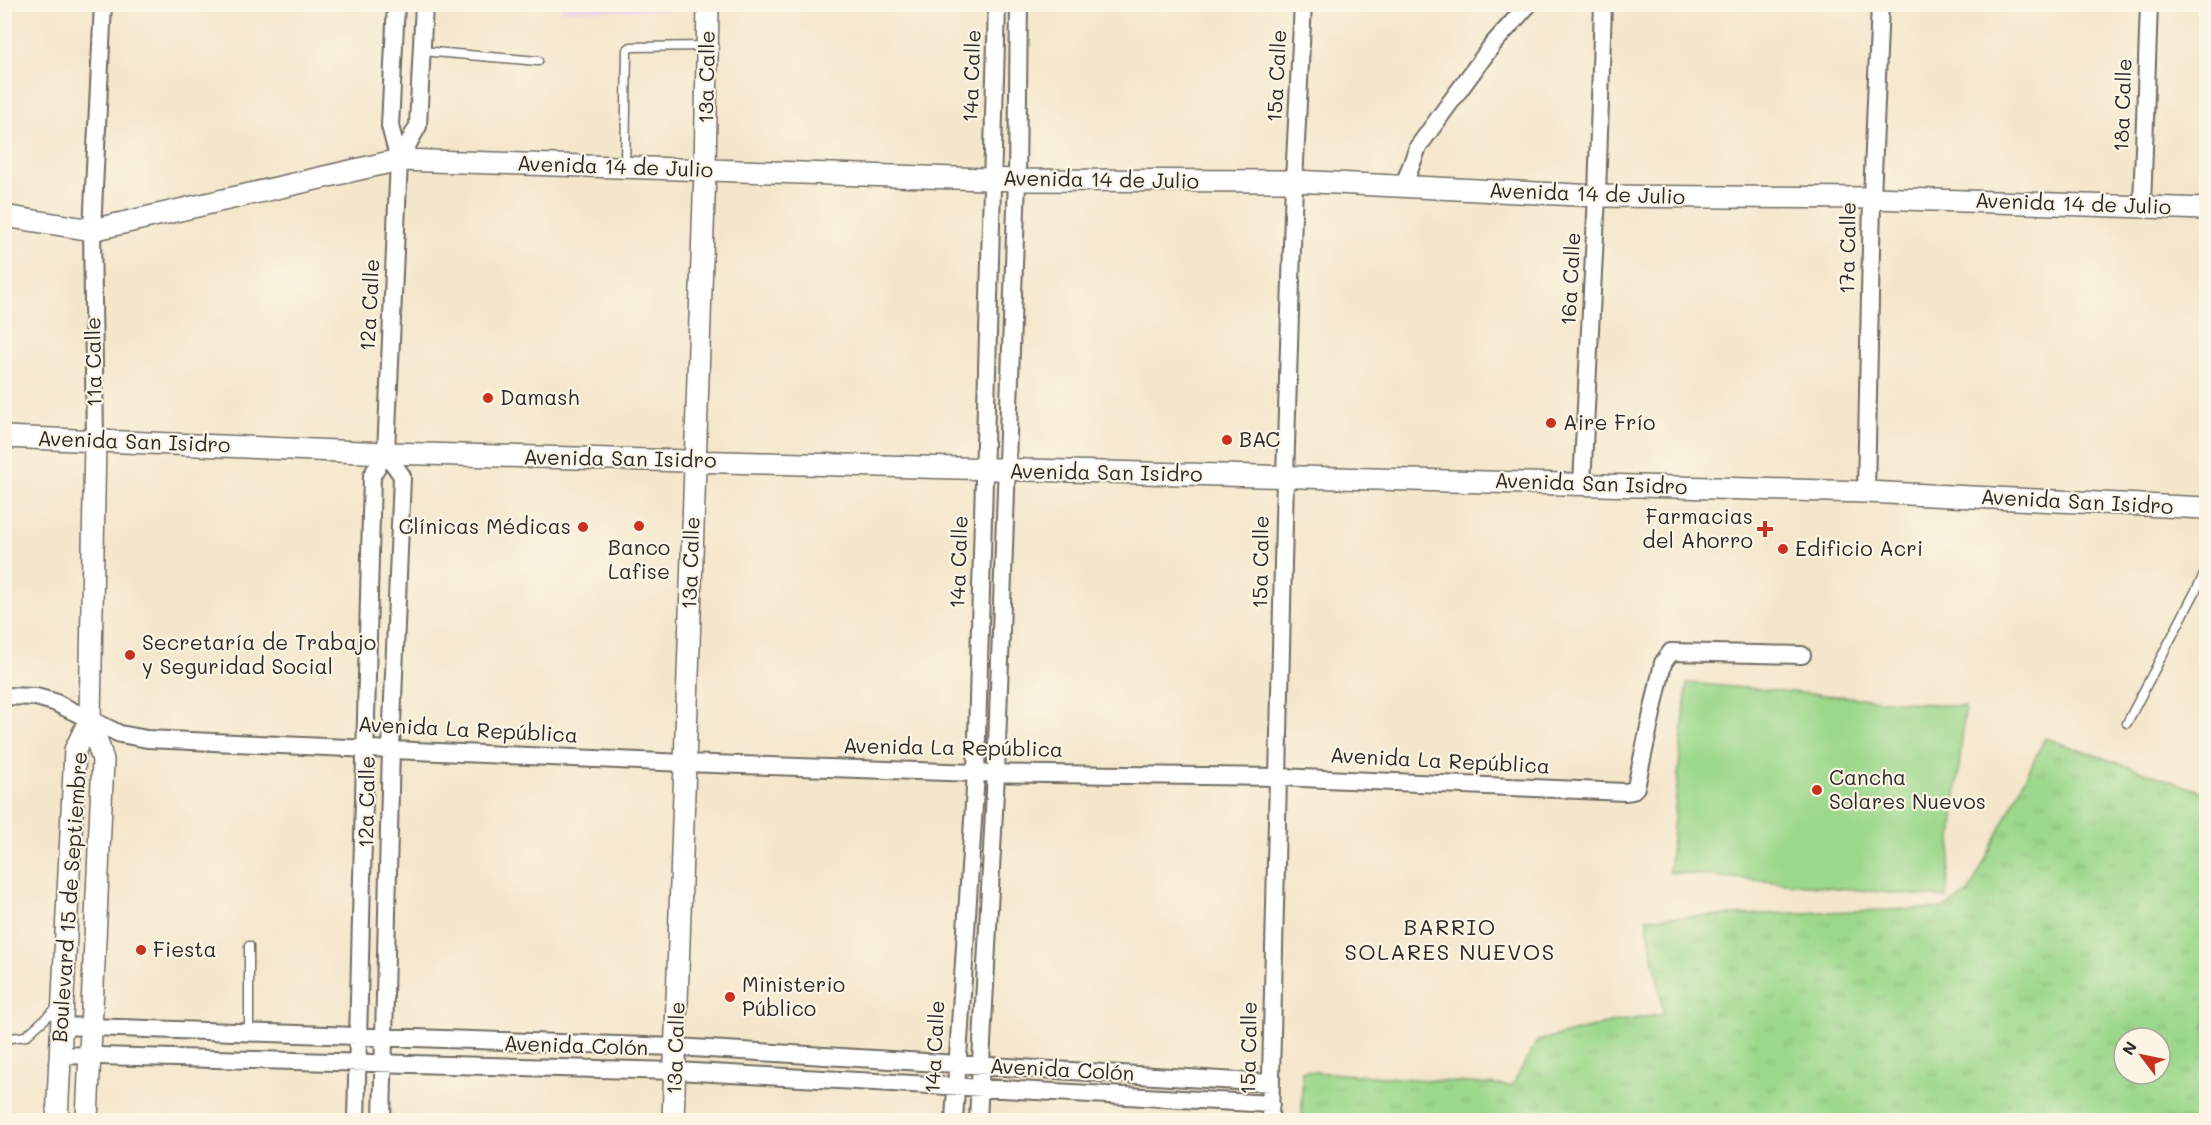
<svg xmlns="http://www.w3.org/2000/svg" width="2211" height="1125" viewBox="0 0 2211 1125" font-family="Mali,sans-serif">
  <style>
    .built { fill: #efd0e6 }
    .grass { fill: url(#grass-tufts); stroke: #64825c; stroke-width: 1.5; fill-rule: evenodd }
    .pitch { fill: #9cd88c; stroke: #64825c; stroke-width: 1.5 }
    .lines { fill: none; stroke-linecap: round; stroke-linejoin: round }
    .service-casing { stroke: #716c63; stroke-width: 11 }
    .minor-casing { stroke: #716c63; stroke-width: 20 }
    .tertiary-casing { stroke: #716c63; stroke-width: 24 }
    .service { stroke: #fff; stroke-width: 8 }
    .minor { stroke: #fff; stroke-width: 16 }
    .tertiary { stroke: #fff; stroke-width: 21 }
    .poi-dot { fill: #c8321e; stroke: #fcf5e5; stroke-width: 2 }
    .labels { text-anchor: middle; stroke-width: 4.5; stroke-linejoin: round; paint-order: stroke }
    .street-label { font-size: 21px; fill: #2b2b2b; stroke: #fcf5e5 }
    .poi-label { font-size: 21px; fill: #2b2b2b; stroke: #fcf5e5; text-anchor: start }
    .neighbourhood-label { font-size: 22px; letter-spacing: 1.5px; fill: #2b2b2b; stroke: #fcf5e5 }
  </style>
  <defs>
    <pattern id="grass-tufts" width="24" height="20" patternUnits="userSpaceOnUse" patternTransform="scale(1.5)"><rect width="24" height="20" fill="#9cd88c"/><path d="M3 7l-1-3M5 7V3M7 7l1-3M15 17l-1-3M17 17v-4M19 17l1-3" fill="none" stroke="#87ba79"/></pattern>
  </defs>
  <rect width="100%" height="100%" fill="#fcf5e5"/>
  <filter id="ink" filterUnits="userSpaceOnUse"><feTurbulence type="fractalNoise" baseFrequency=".0167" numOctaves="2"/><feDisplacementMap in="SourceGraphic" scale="12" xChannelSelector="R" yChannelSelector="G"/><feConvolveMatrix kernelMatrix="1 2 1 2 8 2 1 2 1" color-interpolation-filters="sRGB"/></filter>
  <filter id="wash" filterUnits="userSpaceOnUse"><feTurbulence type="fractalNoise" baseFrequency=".008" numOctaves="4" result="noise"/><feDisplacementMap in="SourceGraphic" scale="24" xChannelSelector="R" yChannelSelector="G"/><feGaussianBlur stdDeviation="1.35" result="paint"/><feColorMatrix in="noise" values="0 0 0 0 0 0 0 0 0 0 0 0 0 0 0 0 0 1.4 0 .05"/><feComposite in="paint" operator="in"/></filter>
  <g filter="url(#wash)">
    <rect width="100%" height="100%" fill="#f4e6ca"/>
    <!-- built -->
    <path class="built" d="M 561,5 L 672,5 L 672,11 L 561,10 Z"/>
    <!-- grass -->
    <path class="grass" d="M 2045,738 L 2206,793 L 2206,1120 L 1302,1120 L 1302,1071 L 1512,1086 L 1537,1041 L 1614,1022 L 1664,1014 L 1646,918 L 1944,908 L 1968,894 ZM 2124,1038 L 2160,1038 L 2160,1074 L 2124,1074 Z"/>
    <!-- pitch -->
    <path class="pitch" d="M 1687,683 L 1965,707 L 1946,898 L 1669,872 Z"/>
  </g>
  <g filter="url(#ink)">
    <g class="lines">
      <!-- service casing -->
      <g class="service-casing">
        <path id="service" d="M 422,51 L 538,61
          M 625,166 L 627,50 L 631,47 L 707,46
          M 2127,723 L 2206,571
          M 249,946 L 249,1031
          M 4,1039 L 26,1036 L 59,1006"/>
      </g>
      <!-- minor casing -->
      <g class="minor-casing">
        <path id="minor" d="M 399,160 L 418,126 L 424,4
          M 1403,187 L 1418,147 L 1441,115 L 1493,44 L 1529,4
          M 2142,206 L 2149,4
          M 95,440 L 92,230 L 103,4
          M 1582,484 L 1597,196 L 1603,4
          M 1866,492 L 1872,198 L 1880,4
          M 4,696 L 36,697 L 54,702 L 120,734 L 147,739 L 684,763 L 976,773 L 1279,777 L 1625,792 L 1632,791 L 1636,787 L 1663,663 L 1671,652 L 1802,655
          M 61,1026 L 676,1047 L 1271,1083
          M 60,1055 L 676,1071 L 1271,1104
          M 356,1120 L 372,475 L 386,453 L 399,160 L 390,126 L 396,4
          M 382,1120 L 391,748 L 402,476 L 386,453
          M 954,1120 L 976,773 L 997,4
          M 978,1120 L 996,773 L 1017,180 L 1019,4
          M 1270,1120 L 1285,478 L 1294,181 L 1303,4"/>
      </g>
      <!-- tertiary casing -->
      <g class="tertiary-casing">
        <path id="tertiary" d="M 4,216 L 92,230 L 399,160 L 1017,180 L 1294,181 L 1597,196 L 1872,198 L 2206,209
          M 4,437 L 386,453 L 1866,492 L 2206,508
          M 57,1120 L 75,750 L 90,719
          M 87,1120 L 103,760 L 90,719 L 95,440
          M 673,1120 L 705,170 L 708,4"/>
      </g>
      <!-- service -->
      <use href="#service" class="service"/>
      <!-- minor -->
      <use href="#minor" class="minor"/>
      <!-- tertiary -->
      <use href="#tertiary" class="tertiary"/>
    </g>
  </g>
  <!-- markers -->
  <g class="poi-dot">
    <circle cx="488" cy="398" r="6"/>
    <circle cx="1551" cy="423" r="6"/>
    <circle cx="1227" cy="440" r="6"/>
    <circle cx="639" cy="526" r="6"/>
    <circle cx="583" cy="527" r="6"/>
    <path d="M1762 520h6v6h6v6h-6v6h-6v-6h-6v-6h6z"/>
    <circle cx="1783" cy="549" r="6"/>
    <circle cx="130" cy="655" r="6"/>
    <circle cx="1817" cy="790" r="6"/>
    <circle cx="141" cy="950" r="6"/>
    <circle cx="730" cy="997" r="6"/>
  </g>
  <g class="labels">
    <!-- street labels -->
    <g class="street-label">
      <text transform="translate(972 76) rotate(-88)" y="7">14a Calle</text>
      <text transform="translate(1277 76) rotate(-87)" y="7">15a Calle</text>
      <text transform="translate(707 77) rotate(-89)" y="7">13a Calle</text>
      <text transform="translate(2123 105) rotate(-88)" y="7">18a Calle</text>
      <text transform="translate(615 167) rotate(2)" y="7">Avenida 14 de Julio</text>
      <text transform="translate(1101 180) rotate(1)" y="7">Avenida 14 de Julio</text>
      <text transform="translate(1587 194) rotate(2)" y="7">Avenida 14 de Julio</text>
      <text transform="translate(2073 204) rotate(2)" y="7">Avenida 14 de Julio</text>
      <text transform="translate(1848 248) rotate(-89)" y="7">17a Calle</text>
      <text transform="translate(1571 279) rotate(-87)" y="7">16a Calle</text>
      <text transform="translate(370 305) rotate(-87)" y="7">12a Calle</text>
      <text transform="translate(94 362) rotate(-91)" y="7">11a Calle</text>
      <text transform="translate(134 442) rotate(2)" y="7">Avenida San Isidro</text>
      <text transform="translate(620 459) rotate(1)" y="7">Avenida San Isidro</text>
      <text transform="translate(1106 473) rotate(1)" y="7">Avenida San Isidro</text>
      <text transform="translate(1591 484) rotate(2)" y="7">Avenida San Isidro</text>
      <text transform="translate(2077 502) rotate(3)" y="7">Avenida San Isidro</text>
      <text transform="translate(959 562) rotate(-88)" y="7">14a Calle</text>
      <text transform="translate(1261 562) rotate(-89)" y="7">15a Calle</text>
      <text transform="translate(691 563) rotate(-88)" y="7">13a Calle</text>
      <text transform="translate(468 730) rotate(3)" y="7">Avenida La República</text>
      <text transform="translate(953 748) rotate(1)" y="7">Avenida La República</text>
      <text transform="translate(1440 761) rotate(3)" y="7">Avenida La República</text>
      <text transform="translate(367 802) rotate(-89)" y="7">12a Calle</text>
      <text transform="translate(70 897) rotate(-86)" y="7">Boulevard 15 de Septiembre</text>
      <text transform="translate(576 1046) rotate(2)" y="7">Avenida Colón</text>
      <text transform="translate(935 1047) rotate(-87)" y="7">14a Calle</text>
      <text transform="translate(676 1048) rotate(-88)" y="7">13a Calle</text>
      <text transform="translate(1249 1048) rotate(-89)" y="7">15a Calle</text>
      <text transform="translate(1062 1070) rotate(3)" y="7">Avenida Colón</text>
    </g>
    <!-- poi labels -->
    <g class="poi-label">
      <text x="500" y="405">Damash</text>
      <text x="1563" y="430">Aire Frío</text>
      <text x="1239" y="447">BAC</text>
      <text x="1753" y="524" text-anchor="end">Farmacias<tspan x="1753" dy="24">del Ahorro</tspan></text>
      <text x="571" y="534" text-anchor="end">Clínicas Médicas</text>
      <text x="639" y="555" text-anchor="middle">Banco<tspan x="639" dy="24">Lafise</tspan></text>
      <text x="1795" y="556">Edificio Acri</text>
      <text x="142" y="650">Secretaría de Trabajo<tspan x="142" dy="24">y Seguridad Social</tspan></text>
      <text x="1829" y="785">Cancha<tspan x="1829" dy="24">Solares Nuevos</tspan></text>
      <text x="153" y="957">Fiesta</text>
      <text x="742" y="992">Ministerio<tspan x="742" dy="24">Público</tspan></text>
    </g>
    <!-- neighbourhood labels -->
    <g class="neighbourhood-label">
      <text x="1450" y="935">BARRIO<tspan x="1450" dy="25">SOLARES NUEVOS</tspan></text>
    </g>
  </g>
  <!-- margin -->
  <rect width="2211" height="1125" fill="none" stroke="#fcf5e5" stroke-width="24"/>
  <!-- north arrow -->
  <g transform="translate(2142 1056) rotate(302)"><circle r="28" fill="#fcf5e5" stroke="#a8a49b" stroke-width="1.5"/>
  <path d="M0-4.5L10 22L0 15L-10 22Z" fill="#c8321e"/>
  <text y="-9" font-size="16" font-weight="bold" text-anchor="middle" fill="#2b2b2b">N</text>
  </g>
</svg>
